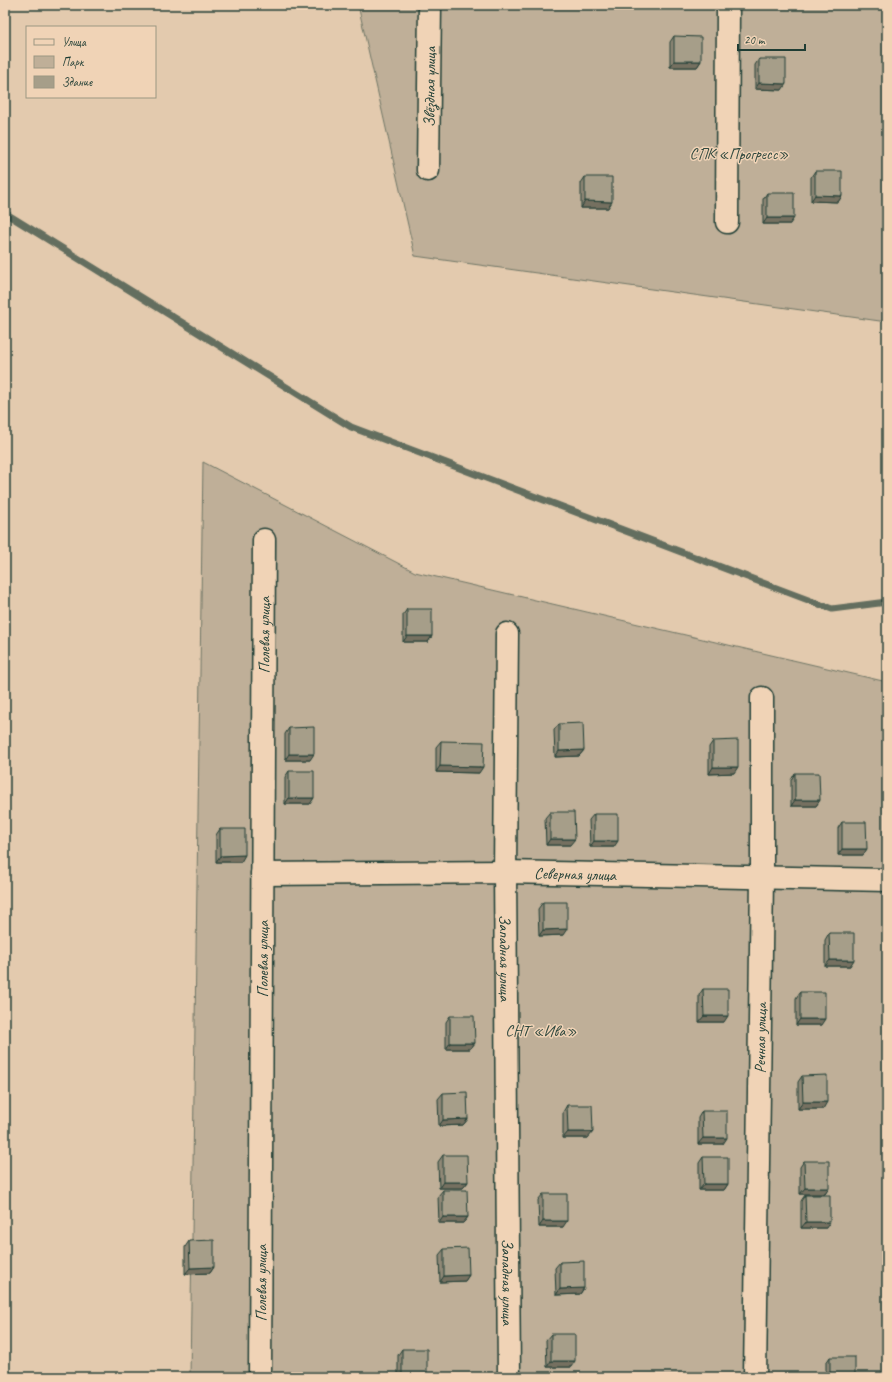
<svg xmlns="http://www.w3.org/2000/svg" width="892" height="1382" viewBox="0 0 892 1382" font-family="Caveat,sans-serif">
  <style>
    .green { fill: #bfaf98; stroke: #6f7666 }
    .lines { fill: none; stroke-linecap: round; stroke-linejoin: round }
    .stream { stroke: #636e5e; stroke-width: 7 }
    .minor-casing { stroke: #1f3d34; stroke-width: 25 }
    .minor { stroke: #f0d3b6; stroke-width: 22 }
    .wall { fill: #8f8876; stroke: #1f3d34 }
    .shaded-wall { fill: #746f60; stroke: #1f3d34 }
    .building { fill: #a69e89; stroke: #1f3d34 }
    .labels { text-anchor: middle; stroke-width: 3; stroke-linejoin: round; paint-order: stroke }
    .street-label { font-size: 16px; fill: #1f3d34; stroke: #f0d3b6 }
    .park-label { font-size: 16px; fill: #2f483e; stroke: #f0d3b6 }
  </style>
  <rect width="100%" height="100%" fill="#e3caae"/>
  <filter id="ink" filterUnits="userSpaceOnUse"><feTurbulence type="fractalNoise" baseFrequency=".025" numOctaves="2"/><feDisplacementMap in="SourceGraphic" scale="8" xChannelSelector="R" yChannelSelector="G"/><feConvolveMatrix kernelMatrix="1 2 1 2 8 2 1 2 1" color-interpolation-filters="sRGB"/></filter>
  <g filter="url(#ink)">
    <!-- green -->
    <path class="green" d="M 358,5 L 887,5 L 887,322 L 415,256 Z
      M 203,462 L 415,572 L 887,682 L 887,1377 L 190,1377 Z"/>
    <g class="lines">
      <!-- stream -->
      <path class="stream" d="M 5,213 L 351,427 L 832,609 L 887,602"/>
      <!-- minor casing -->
      <g class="minor-casing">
        <g id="minor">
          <path id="s1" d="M 428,170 L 430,5"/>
          <path d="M 727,222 L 728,5"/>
          <path id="s2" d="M 507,634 L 505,872 L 509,1377"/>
          <path id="s3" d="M 262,874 L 505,872 L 887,880"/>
          <path id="s4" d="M 260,1377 L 264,540"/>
          <path id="s5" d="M 755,1377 L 762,878 L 762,698"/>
        </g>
      </g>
      <!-- minor -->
      <use href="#minor" class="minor"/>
    </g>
    <!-- wall -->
    <path class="wall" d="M 674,36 L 701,61 L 697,67 L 670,67 L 670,42 Z
      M 759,59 L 782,90 L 755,89 L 755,65 Z
      M 815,171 L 842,196 L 838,202 L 811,201 L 811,177 Z
      M 585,177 L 608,208 L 581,208 L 581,183 Z
      M 767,193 L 790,224 L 763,224 L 763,199 Z
      M 407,609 L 432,636 L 428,642 L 403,642 L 403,615 Z
      M 559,724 L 584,750 L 579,756 L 555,757 L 554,730 Z
      M 289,728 L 310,760 L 285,760 L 285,734 Z
      M 441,741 L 479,773 L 436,772 L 436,747 Z
      M 713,741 L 734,773 L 709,774 L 709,747 Z
      M 289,771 L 310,804 L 285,804 L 285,777 Z
      M 795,773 L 820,800 L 816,806 L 791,806 L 791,780 Z
      M 550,812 L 570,845 L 546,845 L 545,818 Z
      M 594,814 L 614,847 L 590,847 L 589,820 Z
      M 842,822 L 863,855 L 838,855 L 838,828 Z
      M 220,829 L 241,862 L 216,862 L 216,835 Z
      M 543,902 L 563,935 L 539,936 L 538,909 Z
      M 829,933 L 850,966 L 825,966 L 825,940 Z
      M 703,989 L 724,1022 L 699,1022 L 699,995 Z
      M 800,992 L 821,1025 L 796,1025 L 796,998 Z
      M 450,1016 L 475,1043 L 470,1049 L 446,1049 L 446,1022 Z
      M 802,1076 L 823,1109 L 798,1109 L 798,1082 Z
      M 443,1093 L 468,1119 L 463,1125 L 439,1126 L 438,1099 Z
      M 567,1105 L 588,1138 L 563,1138 L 563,1112 Z
      M 702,1111 L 723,1144 L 698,1144 L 698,1118 Z
      M 443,1155 L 468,1182 L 463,1188 L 439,1188 L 438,1162 Z
      M 703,1157 L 728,1184 L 724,1190 L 699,1190 L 699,1163 Z
      M 804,1161 L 829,1188 L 825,1194 L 800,1194 L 800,1167 Z
      M 443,1190 L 468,1217 L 463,1223 L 439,1223 L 438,1196 Z
      M 543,1194 L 563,1227 L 539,1227 L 538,1200 Z
      M 805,1195 L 826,1228 L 801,1228 L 801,1201 Z
      M 189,1241 L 214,1267 L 210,1273 L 185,1274 L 185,1247 Z
      M 444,1249 L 469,1275 L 465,1281 L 440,1282 L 439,1255 Z
      M 560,1262 L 584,1288 L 580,1294 L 556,1295 L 555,1268 Z
      M 551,1334 L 571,1367 L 547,1367 L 546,1340 Z
      M 402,1349 L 427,1376 L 426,1377 L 398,1377 L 398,1355 Z
      M 830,1357 L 855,1377 L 826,1377 L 826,1363 Z"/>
    <!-- shaded-wall -->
    <path class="shaded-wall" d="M 478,5 L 506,5 L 504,8 L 476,8 Z
      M 669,5 L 697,5 L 694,8 L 667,8 Z
      M 674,61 L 701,61 L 697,67 L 670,67 Z
      M 759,83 L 786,84 L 782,90 L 755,89 Z
      M 815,195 L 842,196 L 838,202 L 811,201 Z
      M 585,201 L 612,202 L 608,208 L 581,208 Z
      M 767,218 L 794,218 L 790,224 L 763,224 Z
      M 407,636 L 432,636 L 428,642 L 403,642 Z
      M 584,750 L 579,756 L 555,757 L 559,751 Z
      M 289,754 L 314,754 L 310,760 L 285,760 Z
      M 440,766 L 483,767 L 479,773 L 436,772 Z
      M 713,767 L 738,767 L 734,773 L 709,774 Z
      M 289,798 L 314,798 L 310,804 L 285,804 Z
      M 795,800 L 820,800 L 816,806 L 791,806 Z
      M 550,839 L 575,839 L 570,845 L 546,845 Z
      M 594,841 L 618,841 L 614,847 L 590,847 Z
      M 842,849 L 867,849 L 863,855 L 838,855 Z
      M 245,855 L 241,862 L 216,862 L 220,856 Z
      M 567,929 L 563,935 L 539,936 L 543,930 Z
      M 830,960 L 854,960 L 850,966 L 825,966 Z
      M 704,1016 L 728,1016 L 724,1022 L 699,1022 Z
      M 800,1019 L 825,1019 L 821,1025 L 796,1025 Z
      M 450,1043 L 475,1043 L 470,1049 L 446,1049 Z
      M 803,1102 L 827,1102 L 823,1109 L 798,1109 Z
      M 468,1119 L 463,1125 L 439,1126 L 443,1120 Z
      M 568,1132 L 593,1132 L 588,1138 L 563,1138 Z
      M 703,1138 L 727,1138 L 723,1144 L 698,1144 Z
      M 443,1182 L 468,1182 L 463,1188 L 439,1188 Z
      M 704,1184 L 728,1184 L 724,1190 L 699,1190 Z
      M 805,1188 L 829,1188 L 825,1194 L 800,1194 Z
      M 443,1217 L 468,1217 L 463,1223 L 439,1223 Z
      M 543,1221 L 567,1221 L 563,1227 L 539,1227 Z
      M 806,1222 L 830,1222 L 826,1228 L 801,1228 Z
      M 214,1267 L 210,1273 L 185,1274 L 190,1268 Z
      M 469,1275 L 465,1281 L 440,1282 L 444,1276 Z
      M 584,1288 L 580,1294 L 556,1295 L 560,1289 Z
      M 551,1361 L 575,1361 L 571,1367 L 547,1367 Z
      M 402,1376 L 427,1376 L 426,1377 L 402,1377 Z"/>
    <!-- building -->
    <path class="building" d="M 674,36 L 701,37 L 701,61 L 674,61 Z
      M 759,59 L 786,59 L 786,84 L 759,83 Z
      M 815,171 L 842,171 L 842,196 L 815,195 Z
      M 585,177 L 612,177 L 612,202 L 585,201 Z
      M 767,193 L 794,193 L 794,218 L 767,218 Z
      M 407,609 L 432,609 L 432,636 L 407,636 Z
      M 583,723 L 584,750 L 559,751 L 559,724 Z
      M 314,727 L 314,754 L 289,754 L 289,728 Z
      M 738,740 L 738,767 L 713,767 L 713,741 Z
      M 441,741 L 484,742 L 483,767 L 440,766 Z
      M 289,771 L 314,771 L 314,798 L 289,798 Z
      M 795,773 L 819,773 L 820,800 L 795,800 Z
      M 550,812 L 574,812 L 575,839 L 550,839 Z
      M 594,814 L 618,814 L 618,841 L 594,841 Z
      M 842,822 L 866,822 L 867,849 L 842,849 Z
      M 220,829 L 245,829 L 245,855 L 220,856 Z
      M 543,902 L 567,902 L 567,929 L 543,930 Z
      M 829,933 L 854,933 L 854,960 L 830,960 Z
      M 703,989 L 728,989 L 728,1016 L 704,1016 Z
      M 800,992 L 825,992 L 825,1019 L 800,1019 Z
      M 450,1016 L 474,1016 L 475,1043 L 450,1043 Z
      M 827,1075 L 827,1102 L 803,1102 L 802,1076 Z
      M 467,1092 L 468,1119 L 443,1120 L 443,1093 Z
      M 567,1105 L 592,1105 L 593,1132 L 568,1132 Z
      M 702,1111 L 727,1111 L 727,1138 L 703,1138 Z
      M 443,1155 L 467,1155 L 468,1182 L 443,1182 Z
      M 703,1157 L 728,1157 L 728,1184 L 704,1184 Z
      M 804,1161 L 829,1161 L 829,1188 L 805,1188 Z
      M 443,1190 L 467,1190 L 468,1217 L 443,1217 Z
      M 543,1194 L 567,1194 L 567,1221 L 543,1221 Z
      M 805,1195 L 830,1195 L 830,1222 L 806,1222 Z
      M 214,1240 L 214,1267 L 190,1268 L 189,1241 Z
      M 468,1248 L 469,1275 L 444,1276 L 444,1249 Z
      M 584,1261 L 584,1288 L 560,1289 L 560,1262 Z
      M 551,1334 L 575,1334 L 575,1361 L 551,1361 Z
      M 402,1349 L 427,1349 L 427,1376 L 402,1376 Z
      M 830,1357 L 855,1357 L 855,1377 L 830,1377 Z"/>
  </g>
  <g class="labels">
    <!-- street labels -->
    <g class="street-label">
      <text dy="6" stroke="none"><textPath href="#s1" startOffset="83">Звёздная улица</textPath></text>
      <text dy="6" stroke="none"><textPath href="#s4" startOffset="742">Полевая улица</textPath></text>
      <text dy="6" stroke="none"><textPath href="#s3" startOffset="313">Северная улица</textPath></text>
      <text dy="6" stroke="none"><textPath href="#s2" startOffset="324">Западная улица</textPath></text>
      <text dy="6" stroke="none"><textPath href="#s4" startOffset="418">Полевая улица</textPath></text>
      <text dy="6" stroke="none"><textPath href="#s5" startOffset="339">Речная улица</textPath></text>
      <text dy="6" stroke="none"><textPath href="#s2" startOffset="648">Западная улица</textPath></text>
      <text dy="6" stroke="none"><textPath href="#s4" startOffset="94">Полевая улица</textPath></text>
    </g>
    <!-- park labels -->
    <g class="park-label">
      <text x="739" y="159">СПК «Прогресс»</text>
      <text x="541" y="1036">СНТ «Ива»</text>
    </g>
  </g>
  <!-- margin -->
  <rect width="892" height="1382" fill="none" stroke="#f0d3b6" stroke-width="20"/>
  <rect x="10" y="10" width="872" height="1362" fill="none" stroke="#1f3d34" stroke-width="1.5" filter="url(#ink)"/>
  <!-- legend -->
  <rect x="26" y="26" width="130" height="72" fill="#f0d3b6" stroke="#9c9782"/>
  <rect x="34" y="39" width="20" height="6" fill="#f0d3b6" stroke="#9c9782"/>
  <text x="62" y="46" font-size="12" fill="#1f3d34">Улица</text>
  <rect x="34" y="56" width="20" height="12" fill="#bfaf98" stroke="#9c9782"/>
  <text x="62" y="66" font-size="12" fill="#1f3d34">Парк</text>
  <rect x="34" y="76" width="20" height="12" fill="#a69e89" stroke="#9c9782"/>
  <text x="62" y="86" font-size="12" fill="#1f3d34">Здание</text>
  <!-- scale -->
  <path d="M738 44v6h67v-6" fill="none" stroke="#1f3d34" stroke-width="2"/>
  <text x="744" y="44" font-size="12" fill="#1f3d34" stroke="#f0d3b6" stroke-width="3" paint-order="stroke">20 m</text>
</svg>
